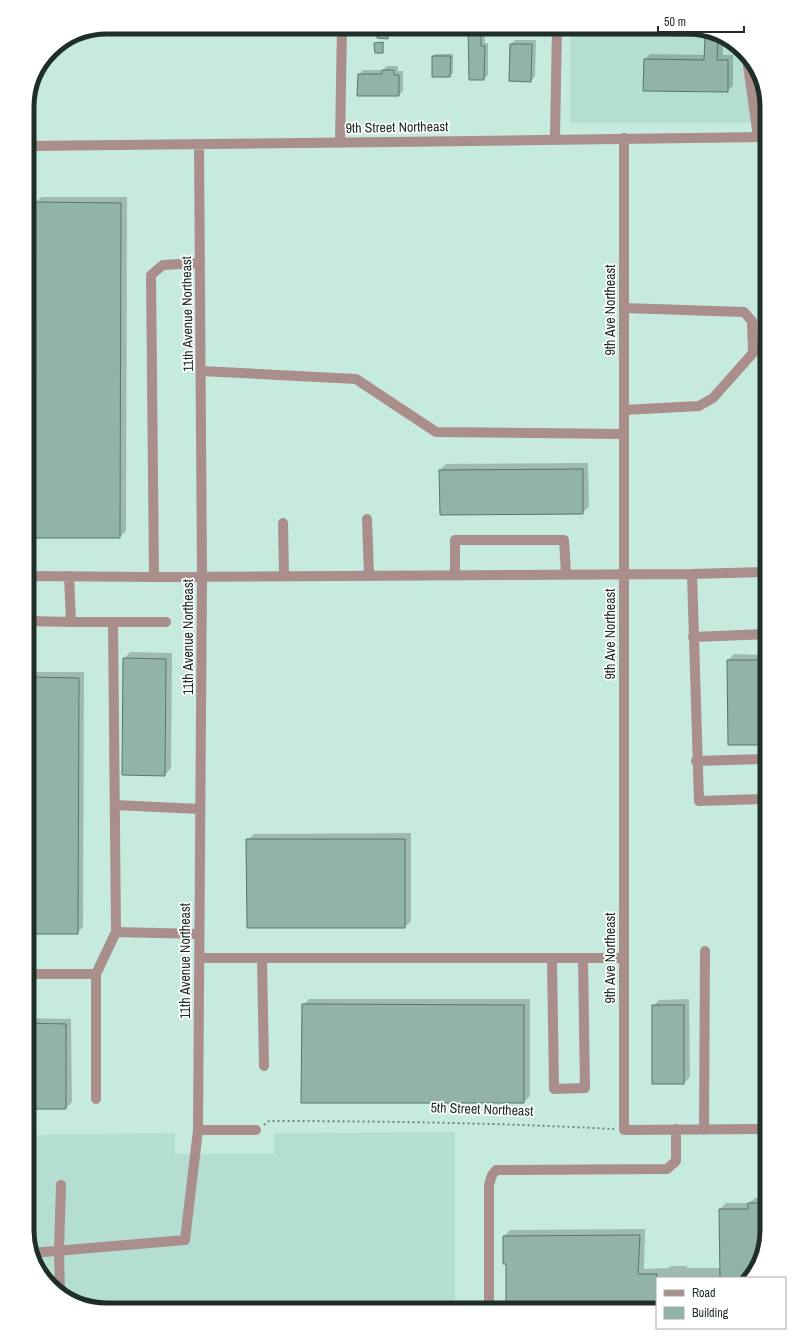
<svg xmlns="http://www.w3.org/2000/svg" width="794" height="1337" viewBox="0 0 794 1337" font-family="'Archivo Narrow',sans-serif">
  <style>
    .built { fill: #b4ded1 }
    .shadow { fill: #0003 }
    .building { fill: #92b3a8; stroke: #57776c }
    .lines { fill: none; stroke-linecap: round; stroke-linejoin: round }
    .path { stroke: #6e867e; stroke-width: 2; stroke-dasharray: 2 3; stroke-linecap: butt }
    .minor { stroke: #aa8e8b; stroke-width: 10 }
    .labels { text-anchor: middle; stroke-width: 3.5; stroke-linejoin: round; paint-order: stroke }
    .street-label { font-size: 14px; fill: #202e29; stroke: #fff }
    .rim { fill: none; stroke: #202e29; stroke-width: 5 }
  </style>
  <rect width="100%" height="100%" fill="#c7eade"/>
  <!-- built -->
  <path class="built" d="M 570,27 L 693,27 L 732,41 L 759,72 L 767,107 L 767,123 L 570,123 Z
    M 455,1132 L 455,1310 L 102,1310 L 63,1297 L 35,1265 L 27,1230 L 27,1135 L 175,1133 L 175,1154 L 274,1154 L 274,1133 Z"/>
  <!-- shadow -->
  <path class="shadow" d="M 470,27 L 485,27 L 485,43 L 488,43 L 488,75 L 484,79 L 470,79 Z
    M 693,27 L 723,37 L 723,55 L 733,55 L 733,86 L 727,91 L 645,59 L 650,54 L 705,55 L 706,35 Z
    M 515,40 L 536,40 L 535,76 L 531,81 L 511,44 Z
    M 376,42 L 384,42 L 383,52 L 375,43 Z
    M 436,54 L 453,54 L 453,73 L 450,76 L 433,56 Z
    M 387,66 L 398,66 L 398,71 L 403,71 L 403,91 L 399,95 L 359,75 L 363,70 L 383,70 Z
    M 41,197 L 127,197 L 126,531 L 120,537 L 35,203 Z
    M 588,463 L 589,507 L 582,513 L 440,470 L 446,464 Z
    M 130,652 L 172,653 L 171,768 L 165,775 L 124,659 Z
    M 734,654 L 767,655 L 767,744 L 728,660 Z
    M 27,672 L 84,672 L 83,927 L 77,933 L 27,933 Z
    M 411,833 L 411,921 L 405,927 L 247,840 L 254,834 Z
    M 309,999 L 530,999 L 530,1096 L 524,1102 L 303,1005 Z
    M 689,999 L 690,1077 L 684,1083 L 653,1006 L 659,1000 Z
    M 27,1018 L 71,1019 L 72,1102 L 66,1108 L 27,1108 Z
    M 755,1198 L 767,1198 L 767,1231 L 754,1274 L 750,1278 L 657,1278 L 657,1310 L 507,1263 L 504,1236 L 510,1230 L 645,1229 L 644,1269 L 668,1268 L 671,1266 L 687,1266 L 687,1268 L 721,1268 L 720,1209 L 726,1203 L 749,1203 Z"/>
  <!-- building -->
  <path class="building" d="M 377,27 L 388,27 L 388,39 L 377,38 Z
    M 468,27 L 481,27 L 481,46 L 485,46 L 484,80 L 469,80 Z
    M 673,27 L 693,27 L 718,36 L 717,60 L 728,60 L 728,92 L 643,91 L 644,59 L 704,60 L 705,36 L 673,36 Z
    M 383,42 L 383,53 L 375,53 L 374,43 Z
    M 510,44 L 532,44 L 531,82 L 509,81 Z
    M 432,56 L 451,56 L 450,77 L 432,77 Z
    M 382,70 L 394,70 L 394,75 L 399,75 L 399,96 L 357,96 L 358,74 L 382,74 Z
    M 34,202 L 121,203 L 120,538 L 33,538 Z
    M 583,469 L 583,514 L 440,515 L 439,470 Z
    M 123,658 L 166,659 L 165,776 L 122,775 Z
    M 727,660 L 767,660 L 767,745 L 728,745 Z
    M 27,677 L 79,678 L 78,934 L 27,934 Z
    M 246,839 L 405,839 L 405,928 L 247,928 Z
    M 302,1004 L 524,1005 L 524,1103 L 301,1103 Z
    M 652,1005 L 684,1005 L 684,1084 L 652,1084 Z
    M 27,1023 L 66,1024 L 66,1109 L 27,1109 Z
    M 748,1203 L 766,1203 L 766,1233 L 754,1274 L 750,1278 L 720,1278 L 719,1209 L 748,1209 Z
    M 640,1235 L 638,1274 L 657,1274 L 657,1310 L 506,1310 L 506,1264 L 503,1264 L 503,1236 Z"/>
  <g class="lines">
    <!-- path -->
    <path class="path" d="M 264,1125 L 269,1121 C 384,1121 499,1123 614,1129"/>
    <!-- minor -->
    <path class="minor" d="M 747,58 L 758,137
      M 555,138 L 557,27
      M 624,138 L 624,1130 L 767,1129
      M 340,142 L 342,27
      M 27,146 C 274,145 520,139 767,137
      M 624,308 L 744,312 L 752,321 L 753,353 L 713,398 L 699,406 L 624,410
      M 201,371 L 356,379 L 436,432 L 623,434
      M 367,519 L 369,575
      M 283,523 L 284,576
      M 692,574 L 699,801 L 767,799
      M 455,575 L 455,540 L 564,540 L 566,574
      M 27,576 L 154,577 L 692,574 L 767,572
      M 154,577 L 151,275 L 163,265 L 200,263
      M 27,621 L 71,622 L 69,576
      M 71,622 L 166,622
      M 693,637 L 767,634
      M 696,761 L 767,759
      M 115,805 L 200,809
      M 116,932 L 199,934
      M 199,958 L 624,958
      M 262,958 L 264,1066
      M 552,958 L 554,1089 L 585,1088 L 583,958
      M 27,974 L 96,974 L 96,1099
      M 96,974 L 116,932 L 113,622
      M 198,1130 L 256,1130
      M 704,1130 L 705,951
      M 32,1253 L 185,1240 L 198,1130 L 202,577 L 199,145
      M 60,1294 L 59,1251 L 61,1185
      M 489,1310 L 489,1185 L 492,1175 L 496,1170 L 667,1169 L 676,1161 L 676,1129"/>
  </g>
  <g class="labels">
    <!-- street labels -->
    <g class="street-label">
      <text transform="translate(397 127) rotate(-1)" y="5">9th Street Northeast</text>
      <text transform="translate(610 310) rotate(-90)" y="5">9th Ave Northeast</text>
      <text transform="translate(187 314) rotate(-91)" y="5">11th Avenue Northeast</text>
      <text transform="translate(610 634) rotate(-90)" y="5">9th Ave Northeast</text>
      <text transform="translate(188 637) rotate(-90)" y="5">11th Avenue Northeast</text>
      <text transform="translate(610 958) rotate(-90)" y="5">9th Ave Northeast</text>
      <text transform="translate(185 961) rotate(-90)" y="5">11th Avenue Northeast</text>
      <text transform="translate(482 1109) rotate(2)" y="5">5th Street Northeast</text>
    </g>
  </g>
  <!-- crop -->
  <path d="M0 0H794V1337H0ZM107 34H687A73 73 0 0 1 760 107V1230A73 73 0 0 1 687 1303H107A73 73 0 0 1 34 1230V107A73 73 0 0 1 107 34Z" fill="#fff" fill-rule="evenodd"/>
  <path class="rim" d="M107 34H687A73 73 0 0 1 760 107V1230A73 73 0 0 1 687 1303H107A73 73 0 0 1 34 1230V107A73 73 0 0 1 107 34Z"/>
  <!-- legend -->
  <rect x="656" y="1277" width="130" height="52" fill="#ffffff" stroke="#a6aba9"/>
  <rect x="664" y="1290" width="20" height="6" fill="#aa8e8b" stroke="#a6aba9"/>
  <text x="692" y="1297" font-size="12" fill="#202e29">Road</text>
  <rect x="664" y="1307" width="20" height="12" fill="#92b3a8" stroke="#a6aba9"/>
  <text x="692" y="1317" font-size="12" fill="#202e29">Building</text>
  <!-- scale -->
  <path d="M658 26v6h86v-6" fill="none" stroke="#202e29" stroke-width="2"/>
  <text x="664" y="26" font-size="12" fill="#202e29" stroke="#ffffff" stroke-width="3" paint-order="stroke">50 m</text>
</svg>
